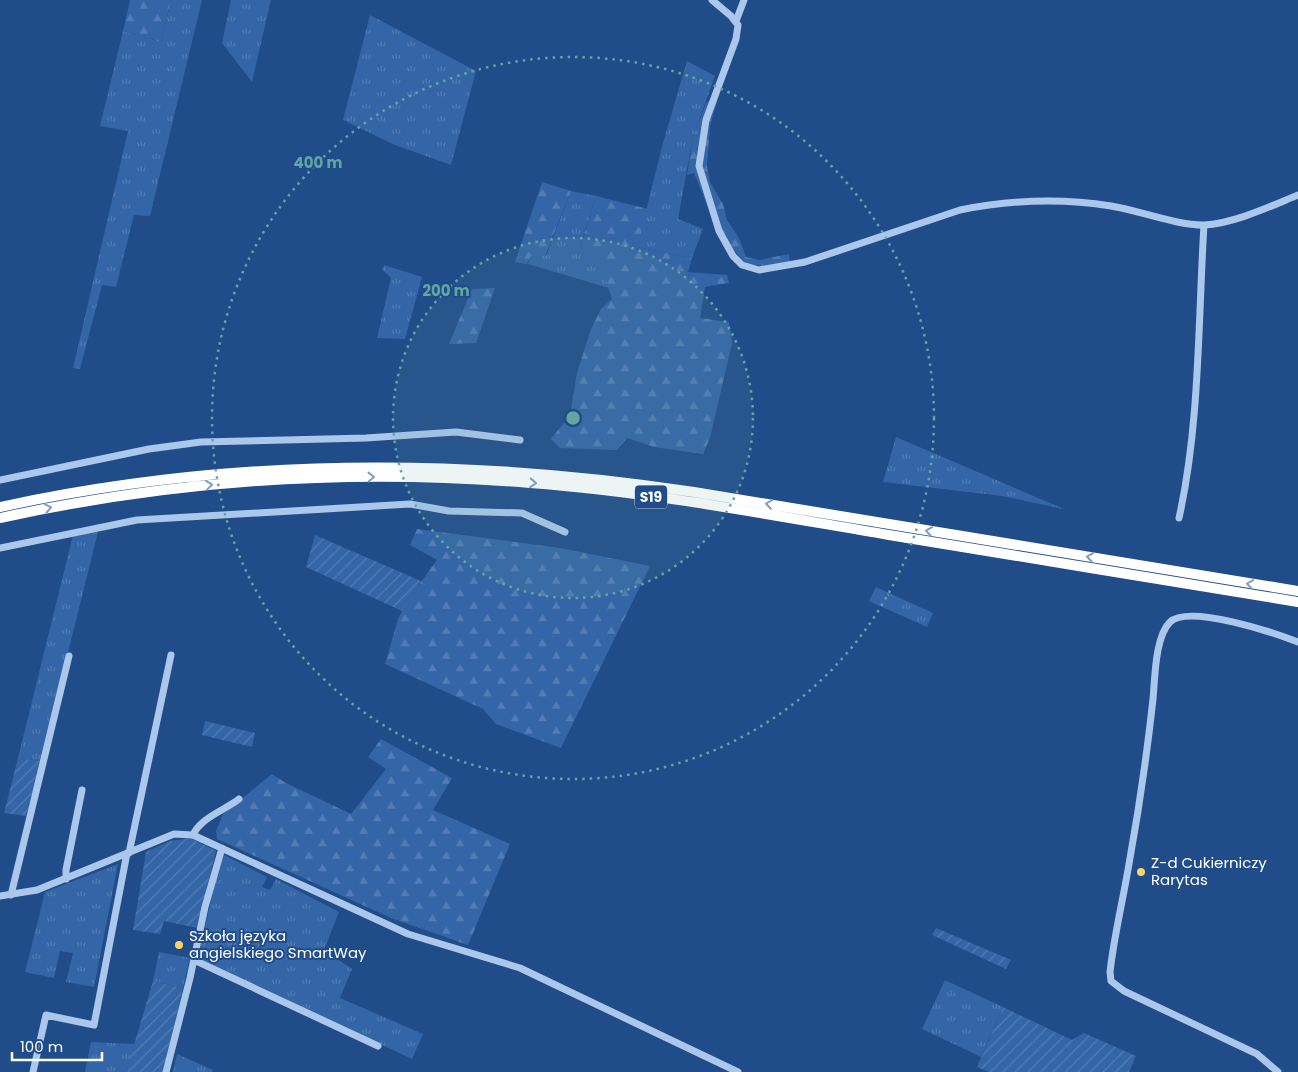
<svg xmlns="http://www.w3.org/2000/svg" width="1298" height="1072" viewBox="0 0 1298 1072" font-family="Poppins,sans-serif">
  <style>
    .grass { fill: url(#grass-tufts) }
    .forest { fill: url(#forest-firs) }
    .garden { fill: url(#garden-furrows) }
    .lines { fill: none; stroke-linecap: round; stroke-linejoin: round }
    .minor { stroke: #abc7eb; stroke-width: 7 }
    .highway { stroke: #fff; stroke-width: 10 }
    .oneway { stroke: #849dbe }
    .ring { fill: none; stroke: #63a6a1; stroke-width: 2.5; stroke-dasharray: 2.5 5 }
    .poi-dot { fill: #f8d26b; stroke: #204c89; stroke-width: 2 }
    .labels { text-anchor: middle; stroke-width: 4; stroke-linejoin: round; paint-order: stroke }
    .shield { fill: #204c89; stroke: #bcc9dc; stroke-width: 1 }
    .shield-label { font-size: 14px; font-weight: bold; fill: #fff }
    .poi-label { font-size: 15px; fill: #fff; stroke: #204c89; text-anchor: start }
    .centre { fill: #63a6a1; stroke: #204c89; stroke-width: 2.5 }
    .ring-label { font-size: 15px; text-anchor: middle; font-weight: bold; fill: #63a6a1; stroke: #204c89; stroke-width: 4; stroke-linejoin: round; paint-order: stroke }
  </style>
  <defs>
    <pattern id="grass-tufts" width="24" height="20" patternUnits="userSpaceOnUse" patternTransform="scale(1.25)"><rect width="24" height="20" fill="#3465a6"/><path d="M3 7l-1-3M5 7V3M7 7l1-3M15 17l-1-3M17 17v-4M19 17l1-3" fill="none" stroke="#527cb3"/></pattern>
    <pattern id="forest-firs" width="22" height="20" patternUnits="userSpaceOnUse" patternTransform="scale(1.25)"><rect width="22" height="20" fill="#3465a6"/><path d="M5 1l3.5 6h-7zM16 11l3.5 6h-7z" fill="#527cb3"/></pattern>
    <pattern id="garden-furrows" width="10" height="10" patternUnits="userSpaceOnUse" patternTransform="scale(1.25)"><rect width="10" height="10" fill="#3465a6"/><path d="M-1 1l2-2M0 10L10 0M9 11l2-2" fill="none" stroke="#527cb3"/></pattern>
  </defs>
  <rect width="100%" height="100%" fill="#204c89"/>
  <!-- grass -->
  <path class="grass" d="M 171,0 L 202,0 L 150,216 L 134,215 L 116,287 L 102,285 L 80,369 L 73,368 L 128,131 L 100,126 L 123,31 L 161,42 Z
    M 231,0 L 271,0 L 252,82 L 222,43 Z
    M 370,15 L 476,71 L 451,165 L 395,145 L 343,120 Z
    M 687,61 L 715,76 L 693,137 L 678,219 L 703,229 L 692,258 L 637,247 L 663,143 Z
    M 571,191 L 596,196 L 580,247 L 599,259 L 609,288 L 528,264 L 531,256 L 546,256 Z
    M 384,265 L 422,277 L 405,339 L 377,338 L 391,278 L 382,269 Z
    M 896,437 L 1064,509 L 1002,496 L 883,482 Z
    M 98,532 L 41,761 L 18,758 L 73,535 Z
    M 876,587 L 933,613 L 927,627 L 869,601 Z
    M 224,855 L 267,877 L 262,887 L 270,890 L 276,879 L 339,912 L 324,950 L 352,969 L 340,998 L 423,1034 L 412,1059 L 198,958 L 216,878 Z
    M 118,864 L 94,987 L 66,982 L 73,953 L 60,951 L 54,978 L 25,972 L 45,892 Z
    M 159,952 L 190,958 L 183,988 L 153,981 Z
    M 945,980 L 1003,1007 L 981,1057 L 922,1029 Z
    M 91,1042 L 135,1044 L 126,1072 L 85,1072 Z
    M 177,1054 L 213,1070 L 212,1072 L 173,1072 Z"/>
  <!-- forest -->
  <path class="forest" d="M 130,0 L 171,0 L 161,42 L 123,31 Z
    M 719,95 L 710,126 L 707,166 L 710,182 L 723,204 L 727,220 L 739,238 L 746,257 L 760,260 L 789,254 L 790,262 L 764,266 L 746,264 L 718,232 L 694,173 L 687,175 L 693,137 L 706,103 Z
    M 542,182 L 571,191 L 545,256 L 531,256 L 527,264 L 515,262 Z
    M 596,196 L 648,209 L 637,247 L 692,258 L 688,272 L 727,275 L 729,283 L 705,287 L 700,318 L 729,322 L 732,343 L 710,438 L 703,454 L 654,447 L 627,438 L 617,450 L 560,448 L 551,439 L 570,415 L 577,373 L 591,329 L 601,309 L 612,299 L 599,259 L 580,248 Z
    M 495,288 L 476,343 L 449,344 L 472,289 Z
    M 417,529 L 560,548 L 650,566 L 561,748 L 496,724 L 483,709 L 385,664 L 398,619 L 409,598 L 437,560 L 410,545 Z
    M 381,739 L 452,778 L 433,810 L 510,844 L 468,945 L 391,918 L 217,839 L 216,831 L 223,814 L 272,774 L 286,783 L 351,814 L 386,769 L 368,757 Z"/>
  <!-- garden -->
  <path class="garden" d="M 315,535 L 421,581 L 402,611 L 306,567 Z
    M 205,721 L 255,733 L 252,747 L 202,735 Z
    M 18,758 L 41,761 L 26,816 L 4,813 Z
    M 191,838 L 216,851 L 197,928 L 164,921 L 160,934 L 133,930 L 146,852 L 170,841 Z
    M 936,928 L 1011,960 L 1006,969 L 932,935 Z
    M 153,981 L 183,988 L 163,1072 L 126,1072 Z
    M 1003,1007 L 1072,1040 L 1084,1033 L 1136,1056 L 1129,1072 L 989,1072 L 977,1067 Z"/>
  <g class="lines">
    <!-- minor -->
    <path class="minor" d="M 712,0 L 731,16 L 738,25 L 736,39 L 706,120 L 699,166 L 719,231 L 733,256 L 742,265 L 759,270 L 805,262 L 960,210 C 1010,200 1061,198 1111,206 C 1141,211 1175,225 1204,225 C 1233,224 1271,206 1298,195
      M 736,21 L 744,0
      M 0,480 L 149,449 L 201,442 L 366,438 L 456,432 L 520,440
      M 1179,518 C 1200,424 1198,321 1204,225
      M 0,548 L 137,520 L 410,504 L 449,511 L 522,513 L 565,532
      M 193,835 C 200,818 225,810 239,799
      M 129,853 L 171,655
      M 66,879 L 66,870 L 82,790
      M 11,895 L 69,656
      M 0,896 L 37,890 L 174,834 L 193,835 L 408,934 L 520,968 L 738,1072
      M 194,960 L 378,1046
      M 33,1072 L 46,1015 L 94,1025 L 127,853
      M 166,1072 L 190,978 L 205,907 L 222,848
      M 1278,1072 L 1257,1054 L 1124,991 L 1111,981 L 1110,972 C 1114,936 1123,900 1129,864 C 1139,809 1147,754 1153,699 C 1155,678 1155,637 1170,622 C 1189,604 1275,633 1298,642"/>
    <!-- highway -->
    <path class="highway" d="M 0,507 C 230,457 463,457 694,492 L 1298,591
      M 0,518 C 174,480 353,468 530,483 C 651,492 770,515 889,535 C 1025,557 1162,580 1298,602"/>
  </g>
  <!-- one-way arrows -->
  <defs><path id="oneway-chevron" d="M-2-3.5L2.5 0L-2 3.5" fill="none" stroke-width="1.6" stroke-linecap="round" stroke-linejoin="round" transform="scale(1.25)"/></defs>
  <g class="oneway">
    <use href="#oneway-chevron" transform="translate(371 477) rotate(-1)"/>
    <use href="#oneway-chevron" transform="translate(533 483) rotate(5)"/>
    <use href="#oneway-chevron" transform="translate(209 485) rotate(-6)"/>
    <use href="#oneway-chevron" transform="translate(769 504) rotate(-171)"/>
    <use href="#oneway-chevron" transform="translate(48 508) rotate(-11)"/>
    <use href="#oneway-chevron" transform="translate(929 531) rotate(-171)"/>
    <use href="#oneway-chevron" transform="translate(1090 557) rotate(-171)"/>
    <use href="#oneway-chevron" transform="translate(1250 584) rotate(-171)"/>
  </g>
  <!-- distance rings -->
  <circle cx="573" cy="418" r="180" fill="#63a6a1" fill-opacity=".12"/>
  <g class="ring">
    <circle cx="573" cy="418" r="180"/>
    <circle cx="573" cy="418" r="361"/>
  </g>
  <!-- markers -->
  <g class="poi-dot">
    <circle cx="1141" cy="872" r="5"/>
    <circle cx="179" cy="945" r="5"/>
  </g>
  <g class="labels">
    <!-- shield labels -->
    <rect class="shield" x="635" y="485.5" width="32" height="23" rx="4"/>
    <g class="shield-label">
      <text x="651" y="502">S19</text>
    </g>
    <!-- poi labels -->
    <g class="poi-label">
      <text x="1151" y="868">Z-d Cukierniczy<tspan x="1151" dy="17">Rarytas</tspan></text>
      <text x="189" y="941">Szkoła języka<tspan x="189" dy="17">angielskiego SmartWay</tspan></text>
    </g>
  </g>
  <circle cx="573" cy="418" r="8" class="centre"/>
  <g class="ring-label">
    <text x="318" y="168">400 m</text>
    <text x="446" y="296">200 m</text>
  </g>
  <!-- scale -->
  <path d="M12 1052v8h90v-8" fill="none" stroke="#ffffff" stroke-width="2.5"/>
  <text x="20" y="1052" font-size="15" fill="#ffffff" stroke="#204c89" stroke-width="4" paint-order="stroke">100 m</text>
</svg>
